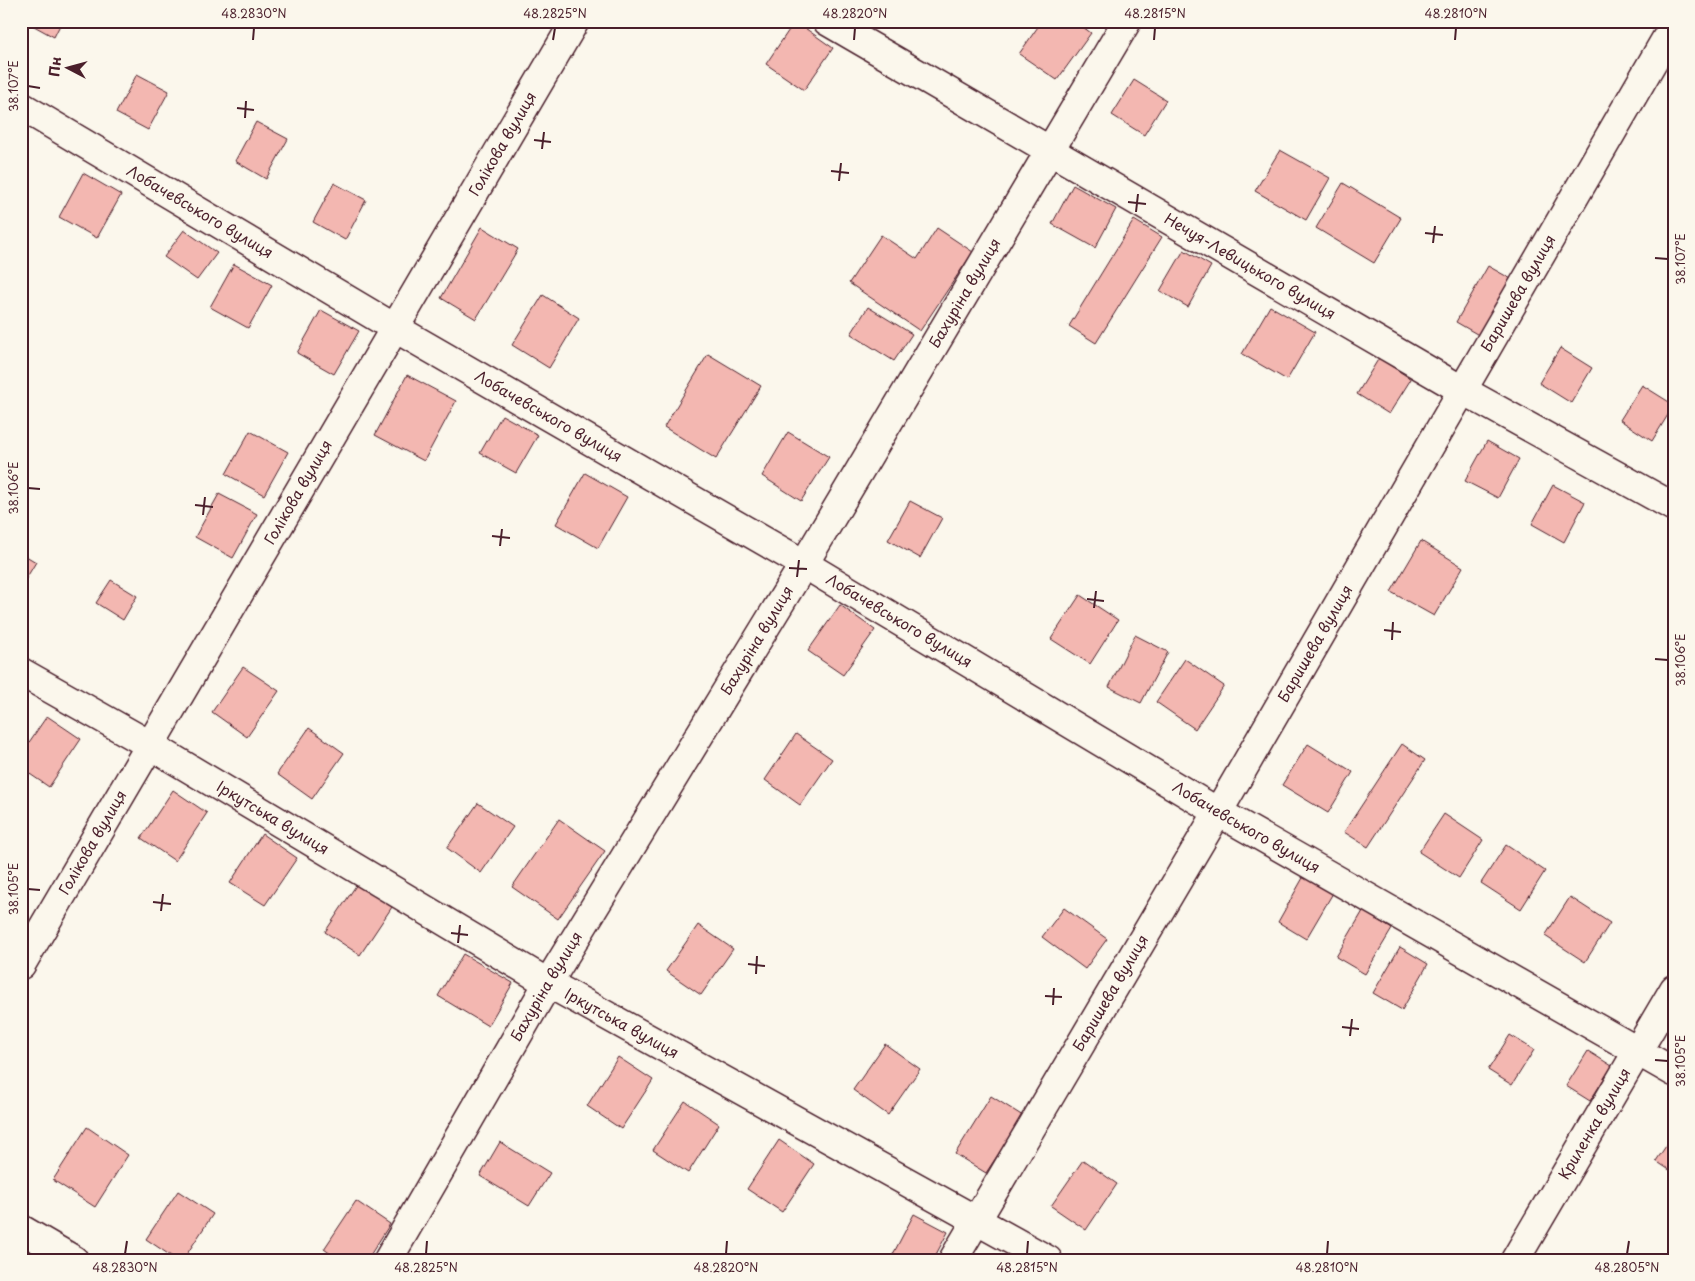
<svg xmlns="http://www.w3.org/2000/svg" width="1695" height="1281" viewBox="0 0 1695 1281" font-family="'Playpen Sans',sans-serif">
  <style>
    .building { fill: #f3b7b1; stroke: #4a1f2b }
    .lines { fill: none; stroke-linecap: round; stroke-linejoin: round }
    .minor-casing { stroke: #4a1f2b; stroke-width: 31 }
    .minor { stroke: #fbf7ec; stroke-width: 28 }
    .ticks { fill: none; stroke: #4a1f2b; stroke-width: 2 }
    .labels { text-anchor: middle; stroke-width: 4.5; stroke-linejoin: round; paint-order: stroke }
    .street-label { font-size: 15px; fill: #4a1f2b; stroke: #fbf7ec }
    .neatline { fill: none; stroke: #4a1f2b; stroke-width: 2 }
    .ticks-label { font-size: 12px; text-anchor: middle; fill: #4a1f2b }
  </style>
  <rect width="100%" height="100%" fill="#fbf7ec"/>
  <filter id="ink" filterUnits="userSpaceOnUse"><feTurbulence type="fractalNoise" baseFrequency=".02" numOctaves="2"/><feDisplacementMap in="SourceGraphic" scale="10" xChannelSelector="R" yChannelSelector="G"/><feConvolveMatrix kernelMatrix="1 2 1 2 8 2 1 2 1" color-interpolation-filters="sRGB"/></filter>
  <g filter="url(#ink)">
    <!-- building -->
    <path class="building" d="M 25,21 L 62,21 L 54,37 Z
      M 795,21 L 833,48 L 804,90 L 766,64 Z
      M 1042,21 L 1075,21 L 1091,33 L 1057,80 L 1019,54 Z
      M 137,74 L 169,91 L 148,130 L 116,113 Z
      M 1134,80 L 1166,100 L 1144,135 L 1112,115 Z
      M 256,122 L 288,139 L 266,179 L 235,161 Z
      M 1280,150 L 1330,178 L 1306,220 L 1255,191 Z
      M 83,173 L 121,195 L 97,238 L 59,217 Z
      M 334,183 L 366,200 L 345,240 L 313,222 Z
      M 1343,183 L 1401,218 L 1374,263 L 1316,228 Z
      M 1073,185 L 1116,209 L 1095,248 L 1052,224 Z
      M 1134,220 L 1162,237 L 1096,343 L 1069,326 Z
      M 482,227 L 518,249 L 476,319 L 441,298 Z
      M 937,228 L 973,252 L 920,331 L 849,283 L 881,235 L 917,259 Z
      M 184,230 L 217,253 L 197,280 L 164,257 Z
      M 1184,250 L 1211,266 L 1188,307 L 1160,291 Z
      M 234,264 L 272,285 L 248,328 L 210,307 Z
      M 1488,266 L 1513,280 L 1482,337 L 1456,322 Z
      M 543,295 L 579,318 L 549,368 L 512,345 Z
      M 1270,306 L 1315,332 L 1287,380 L 1242,354 Z
      M 868,307 L 912,334 L 894,361 L 851,334 Z
      M 321,310 L 359,331 L 334,374 L 297,353 Z
      M 1560,348 L 1592,368 L 1571,403 L 1539,383 Z
      M 708,354 L 761,386 L 716,459 L 664,427 Z
      M 1379,358 L 1411,379 L 1389,414 L 1357,394 Z
      M 407,375 L 456,401 L 424,461 L 375,435 Z
      M 1642,385 L 1674,405 L 1652,441 L 1620,420 Z
      M 502,415 L 538,435 L 516,473 L 480,453 Z
      M 250,431 L 288,452 L 264,495 L 226,474 Z
      M 788,432 L 829,457 L 801,501 L 762,476 Z
      M 1487,441 L 1519,459 L 1498,498 L 1465,481 Z
      M 585,473 L 627,497 L 598,548 L 556,524 Z
      M 1553,485 L 1585,502 L 1564,542 L 1532,524 Z
      M 219,494 L 257,514 L 233,558 L 195,537 Z
      M 910,501 L 942,518 L 920,558 L 888,540 Z
      M 1421,541 L 1463,567 L 1434,616 L 1391,592 Z
      M 21,553 L 36,562 L 21,587 Z
      M 111,580 L 137,596 L 123,620 L 96,603 Z
      M 1080,595 L 1118,620 L 1090,664 L 1051,639 Z
      M 840,605 L 875,630 L 843,675 L 808,651 Z
      M 1135,635 L 1168,652 L 1141,703 L 1109,687 Z
      M 1185,659 L 1224,686 L 1195,729 L 1156,702 Z
      M 243,667 L 279,691 L 247,737 L 212,712 Z
      M 47,716 L 81,739 L 49,787 L 21,768 L 21,754 Z
      M 309,728 L 344,753 L 312,799 L 277,774 Z
      M 796,734 L 832,759 L 800,805 L 765,780 Z
      M 1308,744 L 1353,772 L 1328,813 L 1282,785 Z
      M 1402,744 L 1425,760 L 1368,847 L 1344,832 Z
      M 173,790 L 207,813 L 175,861 L 141,838 Z
      M 478,803 L 513,827 L 481,873 L 447,848 Z
      M 1444,814 L 1483,840 L 1459,878 L 1419,852 Z
      M 559,819 L 605,851 L 558,919 L 512,887 Z
      M 262,834 L 297,858 L 265,905 L 230,883 Z
      M 1506,845 L 1545,871 L 1521,909 L 1481,883 Z
      M 1304,876 L 1333,893 L 1306,939 L 1278,922 Z
      M 357,884 L 392,907 L 360,955 L 325,932 Z
      M 1570,897 L 1610,923 L 1585,962 L 1545,936 Z
      M 1064,908 L 1107,939 L 1085,969 L 1042,937 Z
      M 1363,911 L 1392,929 L 1365,974 L 1336,957 Z
      M 698,925 L 733,949 L 701,995 L 666,971 Z
      M 1400,947 L 1428,964 L 1402,1010 L 1373,993 Z
      M 463,954 L 513,983 L 488,1026 L 438,996 Z
      M 1510,1035 L 1534,1050 L 1512,1085 L 1488,1070 Z
      M 885,1044 L 920,1069 L 888,1115 L 853,1090 Z
      M 1588,1051 L 1612,1066 L 1590,1101 L 1566,1086 Z
      M 618,1057 L 653,1080 L 621,1129 L 587,1106 Z
      M 991,1096 L 1023,1116 L 986,1173 L 955,1154 Z
      M 685,1101 L 719,1124 L 688,1173 L 653,1150 Z
      M 87,1127 L 128,1155 L 95,1207 L 53,1180 Z
      M 1674,1134 L 1674,1173 L 1656,1161 Z
      M 779,1140 L 814,1164 L 782,1212 L 747,1189 Z
      M 500,1142 L 550,1173 L 529,1206 L 480,1176 Z
      M 1083,1160 L 1117,1184 L 1086,1230 L 1051,1206 Z
      M 178,1191 L 213,1214 L 183,1260 L 177,1260 L 146,1239 Z
      M 356,1201 L 390,1224 L 367,1260 L 339,1260 L 324,1249 Z
      M 914,1214 L 948,1232 L 933,1260 L 890,1260 Z"/>
    <g class="lines">
      <!-- minor casing -->
      <g class="minor-casing">
        <g id="minor">
          <path id="s1" d="M 827,21 L 1462,390 L 1674,507"/>
          <path id="s2" d="M 21,106 L 395,328 L 804,564 L 1218,812 L 1674,1072"/>
          <path id="s3" d="M 21,672 L 150,745 L 548,983 L 1048,1260"/>
          <path id="s4" d="M 21,965 L 575,21"/>
          <path d="M 21,1229 L 74,1260"/>
          <path id="s5" d="M 388,1260 L 548,983 L 804,564 L 1127,21"/>
          <path id="s6" d="M 953,1260 L 1218,812 L 1674,25"/>
          <path id="s7" d="M 1515,1260 L 1674,989"/>
        </g>
      </g>
      <!-- minor -->
      <use href="#minor" class="minor"/>
    </g>
  </g>
  <!-- ticks -->
  <path class="ticks" d="M 253,40 L 254,28M 553,40 L 555,28M 854,40 L 855,28M 1154,40 L 1155,28M 1455,40 L 1456,28M 28,86 L 40,88M 237,108 L 254,110M 245,118 L 246,101M 534,140 L 551,142M 542,149 L 544,132M 831,171 L 849,173M 839,181 L 841,163M 1128,202 L 1146,204M 1136,212 L 1138,194M 1425,233 L 1443,235M 1433,243 L 1435,226M 1655,258 L 1668,259M 28,488 L 40,489M 195,505 L 213,507M 203,515 L 205,497M 492,536 L 510,538M 500,546 L 502,529M 789,568 L 807,569M 797,577 L 799,560M 1087,599 L 1104,601M 1094,608 L 1096,591M 1384,630 L 1401,632M 1392,640 L 1393,622M 1655,659 L 1668,660M 28,889 L 40,890M 153,902 L 171,904M 161,911 L 163,894M 451,933 L 468,935M 458,943 L 460,925M 748,964 L 765,966M 756,974 L 757,956M 1045,996 L 1062,997M 1053,1005 L 1054,988M 1342,1027 L 1359,1029M 1350,1036 L 1352,1019M 1655,1060 L 1668,1061M 125,1254 L 127,1241M 426,1254 L 427,1241M 726,1254 L 727,1241M 1027,1254 L 1028,1241M 1327,1254 L 1328,1241M 1627,1254 L 1629,1241"/>
  <g class="labels">
    <!-- street labels -->
    <g class="street-label">
      <text dy="5" stroke="none"><textPath href="#s4" startOffset="952">Голікова вулиця</textPath></text>
      <text dy="5" stroke="none"><textPath href="#s2" startOffset="208">Лобачевського вулиця</textPath></text>
      <text dy="5" stroke="none"><textPath href="#s1" startOffset="489">Нечуя-Левицького вулиця</textPath></text>
      <text dy="5" stroke="none"><textPath href="#s5" startOffset="1126">Бахуріна вулиця</textPath></text>
      <text dy="5" stroke="none"><textPath href="#s6" startOffset="1120">Баришева вулиця</textPath></text>
      <text dy="5" stroke="none"><textPath href="#s2" startOffset="612">Лобачевського вулиця</textPath></text>
      <text dy="5" stroke="none"><textPath href="#s4" startOffset="548">Голікова вулиця</textPath></text>
      <text dy="5" stroke="none"><textPath href="#s2" startOffset="1018">Лобачевського вулиця</textPath></text>
      <text dy="5" stroke="none"><textPath href="#s5" startOffset="721">Бахуріна вулиця</textPath></text>
      <text dy="5" stroke="none"><textPath href="#s6" startOffset="715">Баришева вулиця</textPath></text>
      <text dy="5" stroke="none"><textPath href="#s3" startOffset="291">Іркутська вулиця</textPath></text>
      <text dy="5" stroke="none"><textPath href="#s2" startOffset="1422">Лобачевського вулиця</textPath></text>
      <text dy="5" stroke="none"><textPath href="#s4" startOffset="142">Голікова вулиця</textPath></text>
      <text dy="5" stroke="none"><textPath href="#s5" startOffset="316">Бахуріна вулиця</textPath></text>
      <text dy="5" stroke="none"><textPath href="#s6" startOffset="310">Баришева вулиця</textPath></text>
      <text dy="5" stroke="none"><textPath href="#s3" startOffset="696">Іркутська вулиця</textPath></text>
      <text dy="5" stroke="none"><textPath href="#s7" startOffset="158">Криленка вулиця</textPath></text>
    </g>
  </g>
  <!-- margin -->
  <rect width="1695" height="1281" fill="none" stroke="#fbf7ec" stroke-width="55"/>
  <!-- north arrow -->
  <g transform="translate(68 68) rotate(276)" stroke="#fbf7ec" stroke-width="4" paint-order="stroke">
  <path d="M0-4L9 19L0 12L-9 19Z" fill="#4a1f2b"/>
  <text y="-8" font-size="14" font-weight="bold" text-anchor="middle" fill="#4a1f2b">Пн</text>
  </g>
  <rect x="28" y="28" width="1640" height="1226" class="neatline"/>
  <g class="ticks-label">
    <text x="254" y="18">48.2830°N</text>
    <text x="555" y="18">48.2825°N</text>
    <text x="855" y="18">48.2820°N</text>
    <text x="1155" y="18">48.2815°N</text>
    <text x="1456" y="18">48.2810°N</text>
    <text transform="translate(14 86) rotate(-90)" y="4">38.107°E</text>
    <text transform="translate(1681 259) rotate(-90)" y="4">38.107°E</text>
    <text transform="translate(14 488) rotate(-90)" y="4">38.106°E</text>
    <text transform="translate(1681 660) rotate(-90)" y="4">38.106°E</text>
    <text transform="translate(14 889) rotate(-90)" y="4">38.105°E</text>
    <text transform="translate(1681 1061) rotate(-90)" y="4">38.105°E</text>
    <text x="125" y="1272">48.2830°N</text>
    <text x="426" y="1272">48.2825°N</text>
    <text x="726" y="1272">48.2820°N</text>
    <text x="1027" y="1272">48.2815°N</text>
    <text x="1327" y="1272">48.2810°N</text>
    <text x="1627" y="1272">48.2805°N</text>
  </g>
</svg>
